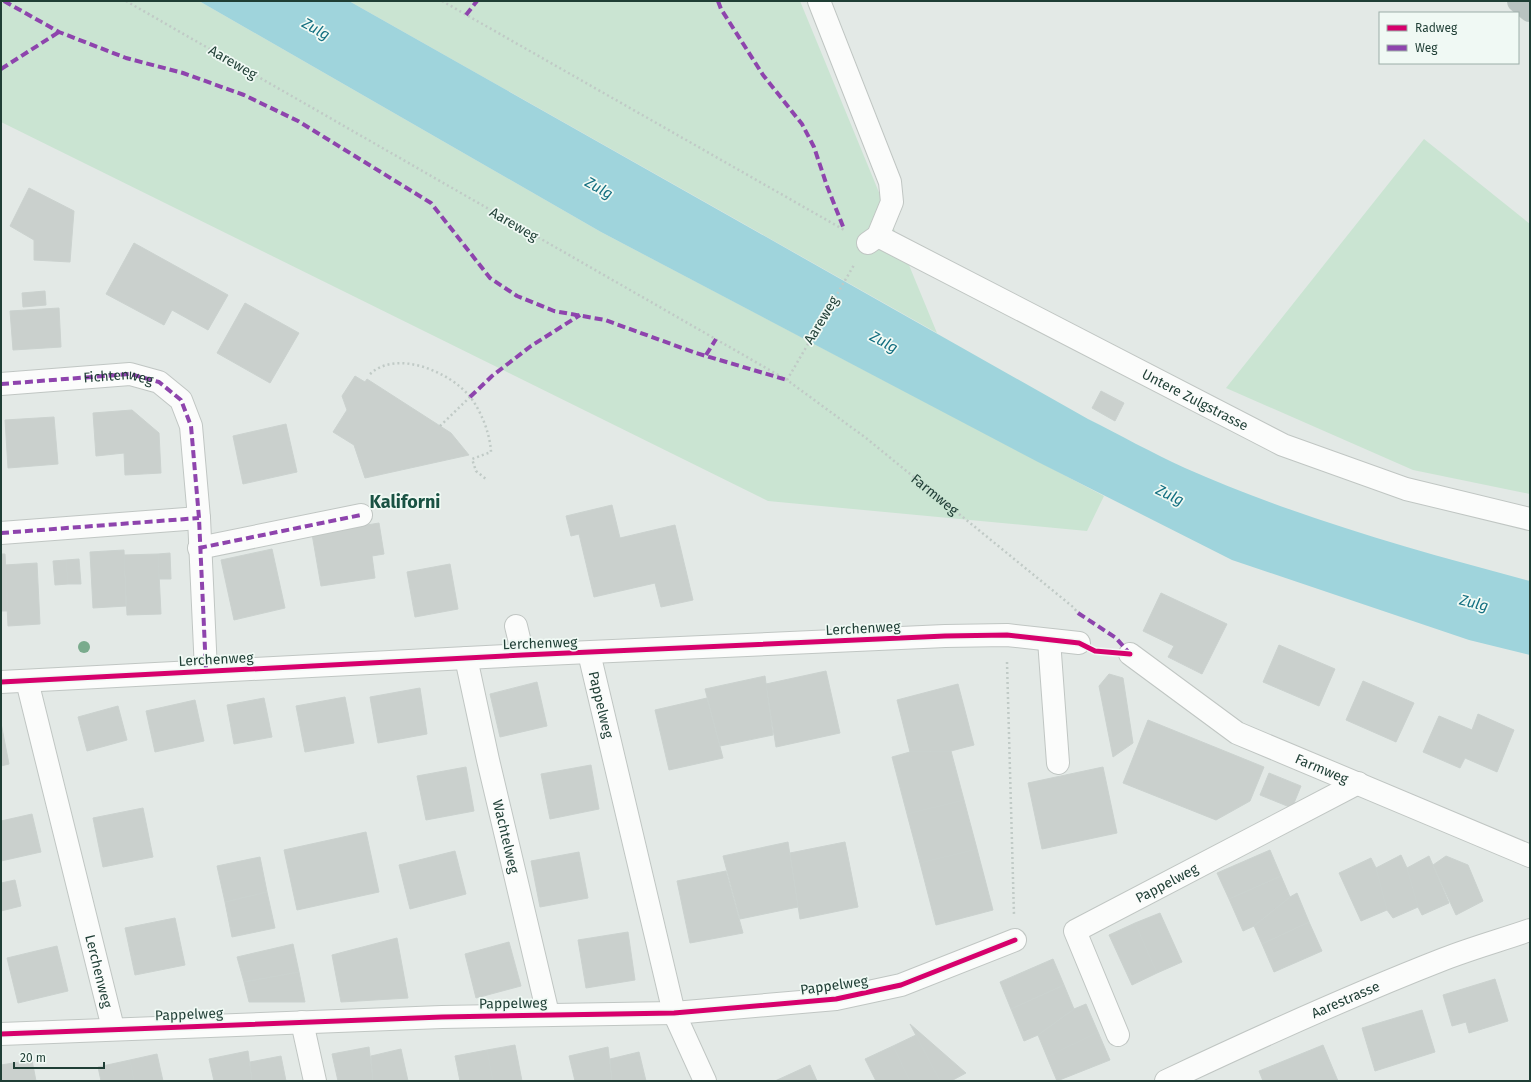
<svg xmlns="http://www.w3.org/2000/svg" width="1531" height="1082" viewBox="0 0 1531 1082" font-family="'Fira Sans',sans-serif">
  <style>
    .green { fill: #cae4d2 }
    .water { fill: #9fd4dc }
    .building { fill: #cad0cd; stroke: #cbd2cf }
    .lines { fill: none; stroke-linecap: round; stroke-linejoin: round }
    .minor-casing { stroke: #c0c6c3; stroke-width: 24 }
    .highway-casing { stroke: #bbc5c2; stroke-width: 24 }
    .path { stroke: #c0cac6; stroke-width: 2.5; stroke-dasharray: 2 3; stroke-linecap: butt }
    .minor { stroke: #fbfcfb; stroke-width: 22 }
    .highway { stroke: #b9c3c1; stroke-width: 22 }
    .quiet { stroke: #8e44ad; stroke-width: 4; stroke-dasharray: 8 4; stroke-linecap: butt }
    .cycleway-casing { stroke: #f0f9f4; stroke-width: 8 }
    .cycleway { stroke: #d6006c; stroke-width: 5 }
    .tree { fill: #7aab8d }
    .labels { text-anchor: middle; stroke-width: 3.5; stroke-linejoin: round; paint-order: stroke }
    .street-label { font-size: 14px; fill: #1f3e35; stroke: #f0f9f4 }
    .water-label { font-size: 15px; font-style: italic; fill: #136f80; stroke: #f0f9f4 }
    .district-label { font-size: 18px; font-weight: bold; fill: #195243; stroke: #f0f9f4 }
  </style>
  <rect width="100%" height="100%" fill="#e3e9e6"/>
  <!-- green -->
  <path class="green" d="M 1,1 L 199,1 L 601,232 L 1104,496 L 1087,531 L 768,501 L 1,122 Z
    M 349,1 L 800,1 L 937,333 Z
    M 1424,139 L 1530,224 L 1530,494 L 1413,470 L 1226,388 Z"/>
  <!-- water -->
  <path class="water" d="M 199,1 L 349,1 L 1088,419 C 1120,435 1152,453 1185,468 C 1296,517 1413,550 1530,581 L 1530,655 L 1469,640 L 1232,560 L 1038,462 L 601,232 Z"/>
  <!-- building -->
  <path class="building" d="M 29,188 L 74,211 L 70,262 L 34,260 L 34,240 L 10,226 Z
    M 134,243 L 228,295 L 208,330 L 172,310 L 164,325 L 106,294 Z
    M 45,291 L 46,305 L 23,307 L 22,293 Z
    M 245,303 L 299,333 L 270,383 L 217,353 Z
    M 59,308 L 61,347 L 13,350 L 10,311 Z
    M 355,376 L 365,382 L 367,379 L 451,433 L 469,455 L 365,478 L 354,445 L 333,432 L 347,410 L 342,396 Z
    M 1101,391 L 1124,403 L 1115,421 L 1092,408 Z
    M 132,410 L 159,433 L 161,473 L 125,475 L 124,453 L 96,456 L 93,413 Z
    M 54,417 L 58,464 L 8,468 L 5,420 Z
    M 286,424 L 297,472 L 243,484 L 233,436 Z
    M 612,505 L 620,538 L 675,525 L 693,600 L 661,607 L 655,583 L 594,597 L 579,534 L 571,536 L 566,516 Z
    M 379,523 L 384,554 L 372,556 L 375,578 L 321,586 L 312,534 Z
    M 272,549 L 285,608 L 234,620 L 221,560 Z
    M 124,550 L 126,606 L 93,608 L 90,552 Z
    M 170,553 L 171,579 L 159,579 L 158,554 Z
    M 1,554 L 5,554 L 8,611 L 1,611 Z
    M 158,554 L 161,614 L 127,615 L 124,555 Z
    M 79,559 L 81,584 L 68,584 L 66,560 Z
    M 66,560 L 68,584 L 55,585 L 53,561 Z
    M 37,563 L 40,624 L 8,626 L 5,565 Z
    M 450,564 L 458,609 L 415,617 L 407,572 Z
    M 1161,593 L 1227,624 L 1202,674 L 1168,657 L 1174,646 L 1143,631 Z
    M 1279,645 L 1335,669 L 1319,706 L 1263,682 Z
    M 826,671 L 840,733 L 776,747 L 766,684 Z
    M 1109,674 L 1123,678 L 1133,743 L 1113,757 L 1099,686 Z
    M 765,676 L 773,735 L 720,746 L 705,689 Z
    M 1363,681 L 1414,703 L 1396,742 L 1346,720 Z
    M 537,682 L 547,726 L 500,737 L 490,694 Z
    M 958,684 L 974,745 L 951,751 L 910,752 L 897,700 Z
    M 420,688 L 427,734 L 378,743 L 370,697 Z
    M 345,697 L 354,743 L 305,752 L 296,706 Z
    M 264,698 L 272,737 L 234,744 L 227,705 Z
    M 707,698 L 723,758 L 669,770 L 655,710 Z
    M 195,700 L 204,741 L 155,752 L 146,711 Z
    M 118,706 L 127,740 L 87,751 L 78,717 Z
    M 1478,714 L 1514,730 L 1497,772 L 1465,758 L 1460,768 L 1423,752 L 1439,716 L 1472,730 Z
    M 1148,720 L 1264,767 L 1250,801 L 1216,820 L 1123,783 Z
    M 1,723 L 9,764 L 1,766 Z
    M 951,751 L 964,800 L 907,814 L 892,757 L 910,752 Z
    M 591,765 L 599,809 L 550,819 L 541,774 Z
    M 466,767 L 474,811 L 426,820 L 417,776 Z
    M 1103,767 L 1117,833 L 1042,849 L 1028,783 Z
    M 1269,773 L 1301,786 L 1292,808 L 1260,795 Z
    M 964,800 L 977,849 L 920,863 L 907,814 Z
    M 143,808 L 153,857 L 103,867 L 93,818 Z
    M 32,814 L 41,852 L 1,861 L 1,821 Z
    M 366,832 L 379,892 L 297,910 L 284,850 Z
    M 788,842 L 798,907 L 740,919 L 723,856 Z
    M 845,842 L 858,907 L 800,919 L 790,853 Z
    M 977,849 L 993,910 L 936,925 L 920,863 Z
    M 1270,850 L 1281,876 L 1229,899 L 1217,873 Z
    M 455,851 L 466,894 L 410,909 L 399,865 Z
    M 579,852 L 588,898 L 540,907 L 531,861 Z
    M 1401,855 L 1407,868 L 1418,907 L 1393,918 L 1387,910 L 1376,868 Z
    M 1429,856 L 1449,903 L 1422,915 L 1418,907 L 1407,868 Z
    M 1446,856 L 1468,865 L 1483,901 L 1456,915 L 1433,865 Z
    M 260,857 L 267,892 L 225,902 L 217,866 Z
    M 1371,858 L 1376,868 L 1387,910 L 1361,921 L 1339,873 Z
    M 726,871 L 743,933 L 690,943 L 677,881 Z
    M 1281,876 L 1290,897 L 1254,926 L 1243,931 L 1229,899 Z
    M 15,880 L 21,906 L 1,911 L 1,883 Z
    M 267,892 L 275,928 L 232,937 L 225,902 Z
    M 1297,893 L 1309,922 L 1262,944 L 1254,926 L 1290,897 Z
    M 1160,913 L 1182,962 L 1157,973 L 1135,923 Z
    M 175,918 L 185,965 L 135,975 L 125,928 Z
    M 1309,922 L 1322,951 L 1274,972 L 1262,944 Z
    M 1135,923 L 1157,973 L 1132,985 L 1109,935 Z
    M 628,932 L 635,980 L 586,988 L 578,940 Z
    M 397,938 L 408,998 L 341,1002 L 332,955 Z
    M 509,942 L 521,986 L 476,998 L 465,954 Z
    M 293,944 L 299,972 L 244,982 L 237,957 Z
    M 57,946 L 68,991 L 18,1003 L 7,958 Z
    M 1053,959 L 1064,985 L 1011,1009 L 1000,982 Z
    M 299,972 L 305,1002 L 249,1002 L 244,982 Z
    M 1495,979 L 1508,1021 L 1469,1033 L 1466,1022 L 1452,1026 L 1443,995 Z
    M 1064,985 L 1074,1009 L 1038,1035 L 1024,1041 L 1011,1009 Z
    M 1086,1004 L 1098,1032 L 1047,1057 L 1038,1035 L 1074,1009 Z
    M 1422,1010 L 1435,1052 L 1375,1071 L 1362,1028 Z
    M 910,1024 L 966,1073 L 951,1081 L 940,1081 Z
    M 1098,1032 L 1110,1060 L 1057,1081 L 1047,1057 Z
    M 916,1035 L 940,1081 L 910,1081 L 893,1046 Z
    M 515,1045 L 522,1081 L 493,1081 L 487,1050 Z
    M 1323,1045 L 1338,1081 L 1263,1081 L 1259,1071 Z
    M 893,1046 L 910,1081 L 876,1081 L 865,1059 Z
    M 369,1047 L 373,1081 L 338,1081 L 332,1054 Z
    M 608,1047 L 612,1081 L 575,1081 L 569,1056 Z
    M 401,1049 L 408,1081 L 373,1081 L 371,1056 Z
    M 487,1050 L 493,1081 L 460,1081 L 455,1056 Z
    M 248,1051 L 252,1081 L 214,1081 L 209,1059 Z
    M 639,1052 L 646,1081 L 612,1081 L 610,1059 Z
    M 157,1054 L 163,1081 L 134,1081 L 130,1060 Z
    M 281,1056 L 286,1081 L 252,1081 L 250,1062 Z
    M 32,1060 L 36,1081 L 1,1081 L 1,1065 Z
    M 130,1060 L 134,1081 L 101,1081 L 98,1067 Z
    M 810,1065 L 817,1081 L 775,1081 Z"/>
  <g class="lines">
    <!-- minor casing -->
    <g class="minor-casing">
      <g id="minor">
        <path d="M 819,1 L 890,182 L 892,202 L 878,236 L 868,243"/>
        <path id="s2" d="M 878,236 L 1283,445 L 1406,489 L 1530,519"/>
        <path d="M 1,384 L 130,374 L 159,382 L 181,400 L 191,426 L 199,518 L 206,671"/>
        <path d="M 1,533 L 199,518"/>
        <path d="M 199,548 L 361,515"/>
        <path d="M 516,626 L 523,655"/>
        <path d="M 1049,640 L 1058,763"/>
        <path id="s3" d="M 589,653 L 674,1013 L 705,1081"/>
        <path id="s4" d="M 1130,654 L 1237,733 L 1530,856"/>
        <path id="s5" d="M 466,658 L 488,760 L 548,1014"/>
        <path id="s6" d="M 27,681 L 113,1028"/>
        <path d="M 1,682 L 523,655 L 945,636 L 1007,635 L 1079,643"/>
        <path d="M 302,1022 L 315,1081"/>
        <path d="M 1,1034 L 442,1017 L 674,1013 L 836,999 L 901,985 L 1015,940"/>
        <path id="s7" d="M 1118,1035 L 1075,931 L 1358,783"/>
        <path id="s8" d="M 1166,1081 C 1257,1038 1349,996 1444,959 C 1472,948 1501,940 1530,930"/>
      </g>
    </g>
    <!-- highway casing -->
    <g class="highway-casing">
      <path id="highway" d="M 1519,1 L 1530,10"/>
    </g>
    <!-- path -->
    <g class="path">
      <path id="s1" d="M 126,1 L 787,380 L 866,438 L 1073,607 L 1078,613 L 1078,617"/>
      <path d="M 442,1 L 846,231"/>
      <path d="M 370,374 C 397,349 451,372 471,398 C 482,413 490,434 491,452 L 472,459 L 476,471 L 486,479"/>
      <path d="M 787,380 L 854,265"/>
      <path d="M 440,426 L 470,397"/>
      <path d="M 1007,662 L 1014,915"/>
    </g>
    <!-- minor -->
    <use href="#minor" class="minor"/>
    <!-- highway -->
    <use href="#highway" class="highway"/>
    <!-- quiet -->
    <g class="quiet">
      <path d="M 4,1 L 59,32 L 126,58 L 183,73 L 244,95 L 298,121 L 431,203 L 490,278 L 517,296 L 554,311 L 605,320 L 696,353 L 787,380"/>
      <path d="M 718,1 L 721,9 L 763,75 L 802,124 L 814,147 L 827,186 L 844,229"/>
      <path d="M 466,15 L 477,1"/>
      <path d="M 1,69 L 59,32"/>
      <path d="M 706,355 L 716,339"/>
      <path id="s9" d="M 1,384 L 130,374 L 159,382 L 181,400 L 191,426 L 199,518 L 206,671"/>
      <path d="M 470,397 L 492,376 L 531,346 L 580,315"/>
      <path d="M 1,533 L 199,518"/>
      <path d="M 199,548 L 361,515"/>
      <path d="M 1078,613 L 1116,638 L 1130,654"/>
    </g>
    <!-- cycleway casing -->
    <g class="cycleway-casing">
      <path id="cycleway" d="M 1,682 L 523,655 L 945,636 L 1007,635 L 1079,643 L 1095,651 L 1130,654
        M 1,1034 L 442,1017 L 674,1013 L 836,999 L 901,985 L 1015,940"/>
    </g>
    <!-- cycleway -->
    <use href="#cycleway" class="cycleway"/>
  </g>
  <!-- trees -->
  <circle class="tree" cx="84" cy="647" r="6"/>
  <g class="labels">
    <!-- street labels -->
    <g class="street-label">
      <text transform="translate(233 62) rotate(30)" y="5">Aareweg</text>
      <text transform="translate(514 224) rotate(30)" y="5">Aareweg</text>
      <text transform="translate(821 320) rotate(-59)" y="5">Aareweg</text>
      <text dy="5" stroke="none"><textPath href="#s9" startOffset="118">Fichtenweg</textPath></text>
      <text dy="5" stroke="none"><textPath href="#s2" startOffset="357">Untere Zulgstrasse</textPath></text>
      <text dy="5" stroke="none"><textPath href="#s1" startOffset="949">Farmweg</textPath></text>
      <text transform="translate(863 628) rotate(-3)" y="5">Lerchenweg</text>
      <text transform="translate(540 643) rotate(-2)" y="5">Lerchenweg</text>
      <text transform="translate(216 659) rotate(-3)" y="5">Lerchenweg</text>
      <text dy="5" stroke="none"><textPath href="#s3" startOffset="53">Pappelweg</textPath></text>
      <text dy="5" stroke="none"><textPath href="#s4" startOffset="225">Farmweg</textPath></text>
      <text dy="5" stroke="none"><textPath href="#s5" startOffset="183">Wachtelweg</textPath></text>
      <text dy="5" stroke="none"><textPath href="#s7" startOffset="216">Pappelweg</textPath></text>
      <text dy="5" stroke="none"><textPath href="#s6" startOffset="299">Lerchenweg</textPath></text>
      <text transform="translate(834 985) rotate(-8)" y="5">Pappelweg</text>
      <text dy="5" stroke="none"><textPath href="#s8" startOffset="197">Aarestrasse</textPath></text>
      <text transform="translate(513 1003) rotate(-1)" y="5">Pappelweg</text>
      <text transform="translate(189 1014) rotate(-2)" y="5">Pappelweg</text>
    </g>
    <!-- water labels -->
    <g class="water-label">
      <text transform="translate(316 29) rotate(29)" y="5">Zulg</text>
      <text transform="translate(599 188) rotate(29)" y="5">Zulg</text>
      <text transform="translate(884 342) rotate(28)" y="5">Zulg</text>
      <text transform="translate(1170 495) rotate(26)" y="5">Zulg</text>
      <text transform="translate(1474 603) rotate(14)" y="5">Zulg</text>
    </g>
    <!-- district labels -->
    <g class="district-label">
      <text x="405" y="508">Kaliforni</text>
    </g>
  </g>
  <!-- border -->
  <rect width="1531" height="1082" fill="none" stroke="#1f3e35" stroke-width="4"/>
  <!-- legend -->
  <rect x="1379" y="12" width="140" height="52" fill="#f0f9f4" stroke="#9caea8"/>
  <rect x="1387" y="25" width="20" height="6" fill="#d6006c" stroke="#9caea8"/>
  <text x="1415" y="32" font-size="12" fill="#1f3e35">Radweg</text>
  <rect x="1387" y="45" width="20" height="6" fill="#8e44ad" stroke="#9caea8"/>
  <text x="1415" y="52" font-size="12" fill="#1f3e35">Weg</text>
  <!-- scale -->
  <path d="M14 1062v6h90v-6" fill="none" stroke="#1f3e35" stroke-width="2"/>
  <text x="20" y="1062" font-size="12" fill="#1f3e35" stroke="#f0f9f4" stroke-width="3" paint-order="stroke">20 m</text>
</svg>
